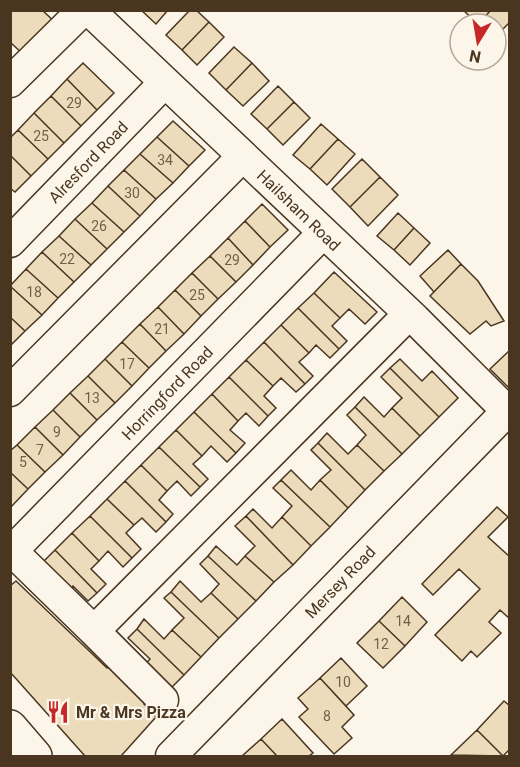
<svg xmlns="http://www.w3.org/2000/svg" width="520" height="767" viewBox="0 0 520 767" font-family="Roboto,sans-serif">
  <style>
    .building { fill: #ecdcbc; stroke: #4a3520; stroke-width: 1.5 }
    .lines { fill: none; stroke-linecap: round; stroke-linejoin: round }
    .minor-casing { stroke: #4a3520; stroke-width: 33 }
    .highway-casing { stroke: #4a3520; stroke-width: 36 }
    .minor { stroke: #fbf6e9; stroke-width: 30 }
    .highway { stroke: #fbf6e9; stroke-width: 33 }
    .labels { text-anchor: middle; stroke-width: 4.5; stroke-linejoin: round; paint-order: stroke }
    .number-label { font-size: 14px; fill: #725f47 }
    .street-label { font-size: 16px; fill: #4a3520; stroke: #fbf6e9 }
    .poi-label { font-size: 16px; font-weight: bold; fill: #4a3520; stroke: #fbf6e9; text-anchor: start }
  </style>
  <rect width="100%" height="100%" fill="#fbf6e9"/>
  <!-- building -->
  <path class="building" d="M 10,10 L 42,10 L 57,24 L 26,57 L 10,42 Z
    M 141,10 L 168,10 L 156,24 Z
    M 190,10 L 196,10 L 209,22 L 182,50 L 166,35 Z
    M 463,10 L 491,10 L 478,24 Z
    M 491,10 L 510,10 L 510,22 L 496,36 L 496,24 L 478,24 Z
    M 209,22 L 224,37 L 197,65 L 182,50 Z
    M 234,47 L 252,63 L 226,90 L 209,73 Z
    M 83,63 L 114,93 L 97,110 L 67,79 Z
    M 252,63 L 269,81 L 243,106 L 226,90 Z
    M 67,79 L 97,110 L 81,126 L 51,96 Z
    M 278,86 L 294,102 L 267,129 L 251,114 Z
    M 51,96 L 81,126 L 64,143 L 34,113 Z
    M 294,102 L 310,118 L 283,145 L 267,129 Z
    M 34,113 L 64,143 L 48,159 L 18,130 Z
    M 173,121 L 205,150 L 189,166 L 157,137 Z
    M 321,124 L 338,139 L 310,169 L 293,155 Z
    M 18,130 L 48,159 L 31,176 L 10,155 L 10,138 Z
    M 157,137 L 189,166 L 173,183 L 140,154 Z
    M 338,139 L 355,154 L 327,185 L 310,169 Z
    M 140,154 L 173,183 L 156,199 L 124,170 Z
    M 10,155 L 31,176 L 15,192 L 10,188 Z
    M 362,159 L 380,177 L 350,207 L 332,189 Z
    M 124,170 L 156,199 L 140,216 L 108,186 Z
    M 380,177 L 398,195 L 368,226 L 350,207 Z
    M 108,186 L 140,216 L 124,232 L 92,203 Z
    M 92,203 L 124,232 L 107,249 L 75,219 Z
    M 262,204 L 288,230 L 270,247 L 245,221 Z
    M 398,213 L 414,228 L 394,250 L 377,236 Z
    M 75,219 L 107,249 L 91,265 L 59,236 Z
    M 245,221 L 270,247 L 253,265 L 228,238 Z
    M 414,228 L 430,243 L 410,265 L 394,250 Z
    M 59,236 L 91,265 L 74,282 L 42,252 Z
    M 228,238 L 253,265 L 236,282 L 210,256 Z
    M 448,250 L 461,264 L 434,292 L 420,276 Z
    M 42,252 L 74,282 L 58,298 L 26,269 Z
    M 210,256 L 236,282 L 218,299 L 192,273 Z
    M 461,264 L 478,281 L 504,321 L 491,326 L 486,321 L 470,334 L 430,296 Z
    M 26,269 L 58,298 L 42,315 L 10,286 Z
    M 334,272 L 377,312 L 365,324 L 349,309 L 340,318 L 314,293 Z
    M 192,273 L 218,299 L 201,316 L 175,290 Z
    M 10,286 L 42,315 L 25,331 L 10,317 Z
    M 175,290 L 201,316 L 184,334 L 158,307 Z
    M 314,293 L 340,318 L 332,326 L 347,341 L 339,349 L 298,308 Z
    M 158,307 L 184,334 L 166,351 L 140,324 Z
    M 298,308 L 339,349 L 330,358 L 316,345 L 309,353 L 281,325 Z
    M 10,317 L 25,331 L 10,346 Z
    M 140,324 L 166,351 L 149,368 L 122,342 Z
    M 281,325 L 309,353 L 299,362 L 313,376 L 305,384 L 264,342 Z
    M 122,342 L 149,368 L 132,386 L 105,359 Z
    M 264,342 L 305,384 L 296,392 L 281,378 L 273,386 L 246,360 Z
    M 510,350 L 510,388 L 509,388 L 490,369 Z
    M 105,359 L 132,386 L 115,403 L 88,376 Z
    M 400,359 L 422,381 L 432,371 L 458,398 L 439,417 L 390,368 Z
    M 246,360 L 273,386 L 264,396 L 276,408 L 268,416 L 229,377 Z
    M 390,368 L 439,417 L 420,436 L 392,408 L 402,398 L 381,377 Z
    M 88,376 L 115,403 L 97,420 L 70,393 Z
    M 229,377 L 268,416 L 259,426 L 246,413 L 238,421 L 212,394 Z
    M 70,393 L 97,420 L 80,437 L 53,410 Z
    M 212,394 L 238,421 L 230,430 L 245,443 L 236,453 L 194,412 Z
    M 364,397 L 384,417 L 392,408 L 420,436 L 402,454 L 355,407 Z
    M 355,407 L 402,454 L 384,471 L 357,445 L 366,435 L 347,415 Z
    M 53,410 L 80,437 L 63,455 L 35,427 Z
    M 194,412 L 236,453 L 227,462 L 211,446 L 202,456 L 176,430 Z
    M 35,427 L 63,455 L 45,472 L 17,445 Z
    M 176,430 L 202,456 L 193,464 L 208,479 L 200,487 L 159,447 Z
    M 327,433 L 348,454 L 357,445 L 384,471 L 365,490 L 318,443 Z
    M 318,443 L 365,490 L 348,508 L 320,480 L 331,470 L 311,450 Z
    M 17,445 L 45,472 L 28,489 L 10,472 L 10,451 Z
    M 159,447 L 200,487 L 191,496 L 177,481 L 167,491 L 141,465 Z
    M 141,465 L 167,491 L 159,500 L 173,514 L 166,522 L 125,481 Z
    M 291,470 L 311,490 L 320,480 L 348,508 L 330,527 L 281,480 Z
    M 10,472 L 28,489 L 11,507 L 10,506 Z
    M 281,480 L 330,527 L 311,546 L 282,517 L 292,506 L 273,488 Z
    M 125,481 L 166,522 L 156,532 L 142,518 L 134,525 L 107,499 Z
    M 107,499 L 134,525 L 126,533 L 141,549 L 132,558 L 90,516 Z
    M 497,507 L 508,517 L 488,537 L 510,557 L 510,619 L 500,610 L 489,622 L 501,633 L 477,657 L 471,651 L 462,661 L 435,635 L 480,589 L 459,569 L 433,595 L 422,584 Z
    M 253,509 L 272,528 L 282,517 L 311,546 L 293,565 L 246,516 Z
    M 90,516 L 132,558 L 123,567 L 108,551 L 99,561 L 72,533 Z
    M 246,516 L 293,565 L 274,582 L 245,556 L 255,546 L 235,526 Z
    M 72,533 L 99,561 L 91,569 L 106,584 L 97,593 L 55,550 Z
    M 216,546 L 237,565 L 245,556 L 274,582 L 256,601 L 208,556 Z
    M 55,550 L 97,593 L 88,601 L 73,586 L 66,593 L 39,566 Z
    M 208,556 L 256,601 L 238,619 L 211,593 L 219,584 L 200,564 Z
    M 16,581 L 107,668 L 114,661 L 151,695 L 144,704 L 156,717 L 121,756 L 85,756 L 10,672 L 10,586 Z
    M 180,581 L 201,602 L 211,593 L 238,619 L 219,638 L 171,592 Z
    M 171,592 L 219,638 L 201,657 L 172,630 L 184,618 L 164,598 Z
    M 402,597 L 427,622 L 405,646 L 379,621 Z
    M 144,619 L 164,639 L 172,630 L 201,657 L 184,675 L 137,629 Z
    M 379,621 L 405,646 L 383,668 L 357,643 Z
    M 137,629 L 184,675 L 165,694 L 140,670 L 150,659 L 128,638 Z
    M 341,658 L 367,686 L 346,706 L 320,678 Z
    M 320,678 L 354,715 L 342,727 L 352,738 L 334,754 L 299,717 L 308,709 L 298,698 Z
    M 504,701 L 510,706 L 510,749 L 503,756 L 477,730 Z
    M 282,719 L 313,753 L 309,756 L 277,756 L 261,739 Z
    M 477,730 L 503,756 L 451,755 Z
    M 261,739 L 277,756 L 242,756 Z"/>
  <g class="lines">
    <!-- minor casing -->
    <g class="minor-casing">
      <path id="minor" d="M 89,10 L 415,319 L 510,414
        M 10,82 L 83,10
        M 10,242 L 165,82
        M 10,391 L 243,156
        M 12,551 L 94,631 L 409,314
        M 10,553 L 323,233
        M 94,631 L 163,700
        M 171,756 L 510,408"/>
    </g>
    <!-- highway casing -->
    <g class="highway-casing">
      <path id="highway" d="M 10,727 L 35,756"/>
    </g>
    <!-- minor -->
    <use href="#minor" class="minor"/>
    <!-- highway -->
    <use href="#highway" class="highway"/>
  </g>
  <!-- icons -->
  <defs>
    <g id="restaurant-bare" transform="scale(1.8)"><path d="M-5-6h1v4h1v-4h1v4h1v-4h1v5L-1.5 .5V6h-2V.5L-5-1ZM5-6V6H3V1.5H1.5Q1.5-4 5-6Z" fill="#c62828" stroke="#fbf6e9" stroke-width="2.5" paint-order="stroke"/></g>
  </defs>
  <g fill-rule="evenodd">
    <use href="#restaurant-bare" x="58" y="712"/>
  </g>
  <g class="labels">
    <!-- number labels -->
    <g class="number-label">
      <text x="74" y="108">29</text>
      <text x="41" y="141">25</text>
      <text x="165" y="165">34</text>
      <text x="132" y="198">30</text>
      <text x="99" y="231">26</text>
      <text x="67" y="264">22</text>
      <text x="232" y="265">29</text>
      <text x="34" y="297">18</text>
      <text x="197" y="300">25</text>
      <text x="162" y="334">21</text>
      <text x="127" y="369">17</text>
      <text x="92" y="403">13</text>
      <text x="57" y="437">9</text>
      <text x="40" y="455">7</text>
      <text x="23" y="467">5</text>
      <text x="403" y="626">14</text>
      <text x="381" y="649">12</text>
      <text x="343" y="687">10</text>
      <text x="327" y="721">8</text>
    </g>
    <!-- street labels -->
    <g class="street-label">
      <text transform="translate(88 162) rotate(-46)" y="6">Alresford Road</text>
      <text transform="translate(299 210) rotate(44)" y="6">Hailsham Road</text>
      <text transform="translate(167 393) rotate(-46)" y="6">Horringford Road</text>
      <text transform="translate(340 582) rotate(-46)" y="6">Mersey Road</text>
    </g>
    <!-- poi labels -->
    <g class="poi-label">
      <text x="76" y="718">Mr &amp; Mrs Pizza</text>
    </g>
  </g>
  <!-- border -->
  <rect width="520" height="767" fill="none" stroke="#4a3520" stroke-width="24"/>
  <!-- north arrow -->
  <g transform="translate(478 42) rotate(191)"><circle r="28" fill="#fbf6e9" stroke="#b4a999" stroke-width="1.5"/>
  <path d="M0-4.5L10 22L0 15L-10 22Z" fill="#c62828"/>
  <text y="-9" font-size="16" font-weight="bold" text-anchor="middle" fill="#4a3520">N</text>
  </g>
</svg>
